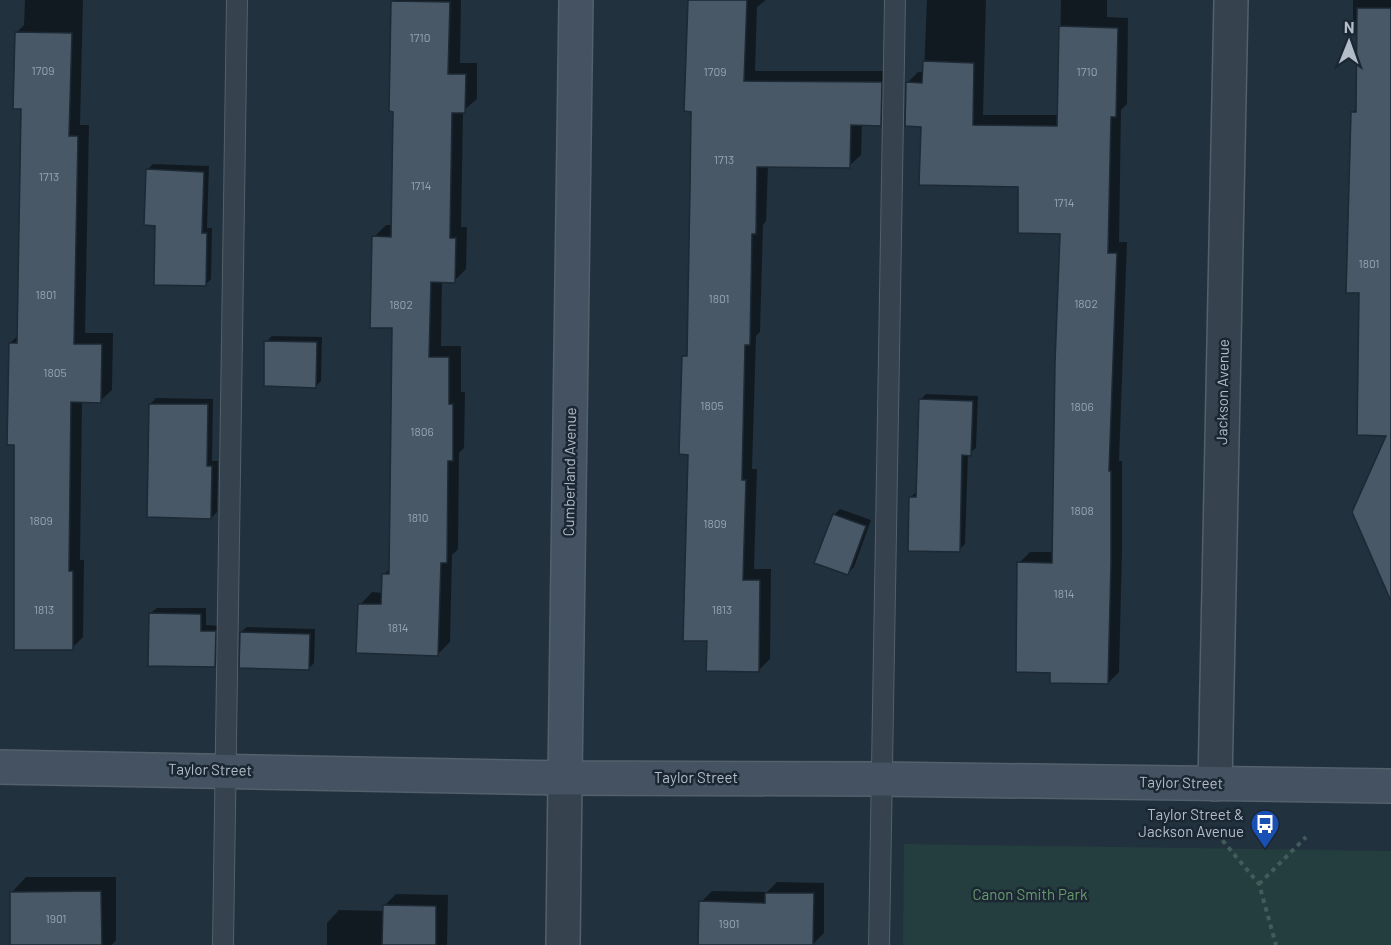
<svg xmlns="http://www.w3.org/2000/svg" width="1391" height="945" viewBox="0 0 1391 945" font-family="Barlow,sans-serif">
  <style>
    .green { fill: #243e3f }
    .shadow { fill: #0007 }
    .building { fill: #485867; stroke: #1d2934; stroke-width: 1.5 }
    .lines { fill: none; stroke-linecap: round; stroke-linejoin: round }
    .service-casing { stroke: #54606b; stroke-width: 22 }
    .minor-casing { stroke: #54606b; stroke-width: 36 }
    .tertiary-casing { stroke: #54606b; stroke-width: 36 }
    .secondary-casing { stroke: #54606b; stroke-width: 36 }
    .path { stroke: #425b5b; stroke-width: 4; stroke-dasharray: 4.5 4.5; stroke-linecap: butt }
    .service { stroke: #36424e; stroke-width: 20 }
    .minor { stroke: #36424e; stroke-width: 33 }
    .tertiary { stroke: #36424e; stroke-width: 33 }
    .secondary { stroke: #445261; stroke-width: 33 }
    .labels { text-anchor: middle; stroke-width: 5; stroke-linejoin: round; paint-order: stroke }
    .number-label { font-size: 12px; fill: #98a4b0 }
    .street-label { font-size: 15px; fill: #b2bdc9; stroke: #1b2732 }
    .poi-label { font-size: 15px; fill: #b2bdc9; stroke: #1b2732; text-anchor: end }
    .park-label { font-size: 15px; fill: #689b6e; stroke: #1b2732 }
  </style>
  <rect width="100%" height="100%" fill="#22313e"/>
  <!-- green -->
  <path class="green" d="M 904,844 L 1391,851 L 1391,945 L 903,945 Z"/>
  <!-- shadow -->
  <path class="shadow" d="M 25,0 L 83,0 L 80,125 L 89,125 L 85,333 L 113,333 L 112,390 L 100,401 L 82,401 L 80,560 L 84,560 L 83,637 L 72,648 L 16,443 L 10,343 L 19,335 L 23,107 L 16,33 L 24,25 Z
    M 394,0 L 461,0 L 460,63 L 477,63 L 477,99 L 463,111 L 461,227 L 467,227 L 466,269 L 454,281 L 442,281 L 441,346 L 461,346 L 461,392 L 465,392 L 464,448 L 459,453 L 458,549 L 452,555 L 450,642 L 438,654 L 360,605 L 372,592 L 383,593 L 384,575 L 390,568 L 393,327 L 374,237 L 386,225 L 393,225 Z
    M 689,0 L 766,0 L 757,7 L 755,71 L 892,71 L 892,113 L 880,124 L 862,124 L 861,155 L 849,166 L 768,166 L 766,221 L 763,225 L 760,332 L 756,336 L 752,469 L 757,469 L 754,569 L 771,569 L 770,659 L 759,670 L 708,640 L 684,357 L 688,353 L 693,110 Z
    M 927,0 L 986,0 L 983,115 L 1059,115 L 1061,0 L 1107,0 L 1107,17 L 1128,18 L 1127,104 L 1121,110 L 1119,242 L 1127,242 L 1119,461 L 1122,461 L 1122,551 L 1119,672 L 1108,683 L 1052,671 L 1019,563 L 1030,552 L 1054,552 L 1062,233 L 1020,185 L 922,125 L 907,83 L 918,72 L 924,72 Z
    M 1353,0 L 1391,0 L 1391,548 L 1388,434 L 1360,292 L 1352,113 L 1358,107 L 1359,29 L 1353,28 Z
    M 153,164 L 209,166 L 207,228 L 212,228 L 211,279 L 205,285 L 157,224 L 147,170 Z
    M 272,336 L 322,337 L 321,381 L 315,387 L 266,342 Z
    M 926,394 L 978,396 L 976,448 L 968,454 L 965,544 L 959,550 L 911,497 L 917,491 L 920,400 Z
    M 156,398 L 213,399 L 212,461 L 218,461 L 217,512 L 211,518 L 150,404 Z
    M 840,509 L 871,520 L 854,567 L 848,573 L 834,515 Z
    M 157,608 L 206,608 L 206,625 L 221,626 L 220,660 L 214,666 L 151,613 Z
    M 247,627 L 315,629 L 314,663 L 308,669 L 241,632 Z
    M 26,877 L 116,877 L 116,940 L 112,945 L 12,945 L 11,893 Z
    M 777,882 L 824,883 L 824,933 L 813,944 L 700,945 L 701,902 L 712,891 L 767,892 Z
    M 396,894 L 448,895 L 447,945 L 327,945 L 327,923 L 339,910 L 384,911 L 384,906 Z"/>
  <!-- building -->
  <path class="building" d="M 688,0 L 747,0 L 744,81 L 882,82 L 881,126 L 851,125 L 850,168 L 757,167 L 756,234 L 752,234 L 750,345 L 745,345 L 742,480 L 746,480 L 743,580 L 760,580 L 759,672 L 706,671 L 707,641 L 683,641 L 688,455 L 679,454 L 682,356 L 687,356 L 690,188 L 691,112 L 684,111 Z
    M 391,1 L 450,2 L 448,74 L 466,74 L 465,113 L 452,113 L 450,238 L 456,238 L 455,283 L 431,282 L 429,357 L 449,357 L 449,404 L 453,404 L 453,461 L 448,461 L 447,563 L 441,563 L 438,656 L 356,653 L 358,604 L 381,604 L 382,574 L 389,574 L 392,328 L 370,328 L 372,236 L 391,237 L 393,112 L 389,111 Z
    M 1357,8 L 1391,8 L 1391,601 L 1352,512 L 1386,436 L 1357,435 L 1359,293 L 1346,293 L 1351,112 L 1356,112 Z
    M 1059,26 L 1118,28 L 1116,117 L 1111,117 L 1108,253 L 1117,253 L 1109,471 L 1111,471 L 1111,563 L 1108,684 L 1050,683 L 1050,673 L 1016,672 L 1017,562 L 1052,563 L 1055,362 L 1060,234 L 1018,233 L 1018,187 L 919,185 L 921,127 L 905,126 L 906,82 L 922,83 L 923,61 L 974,63 L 973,125 L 1057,126 Z
    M 15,32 L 72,33 L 69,136 L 78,136 L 74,344 L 102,344 L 101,403 L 71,402 L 69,571 L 73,571 L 73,650 L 14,650 L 14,445 L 7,445 L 9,343 L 17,343 L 21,109 L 13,109 Z
    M 146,169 L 204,172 L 202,233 L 207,233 L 206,286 L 154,285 L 155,226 L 144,225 Z
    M 264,341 L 317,342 L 316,388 L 264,386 Z
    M 919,399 L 973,401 L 971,456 L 962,455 L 960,552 L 908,551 L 909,497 L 916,497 Z
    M 149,404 L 208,404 L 207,466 L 212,466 L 211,519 L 147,517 Z
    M 833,514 L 866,526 L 848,575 L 814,563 Z
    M 149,613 L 201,614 L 201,631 L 216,631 L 215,667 L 148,666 Z
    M 240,632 L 310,634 L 309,670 L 239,668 Z
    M 101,891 L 102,945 L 10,945 L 10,892 Z
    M 765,893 L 814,893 L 813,945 L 698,945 L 699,901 L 765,903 Z
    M 383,905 L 436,906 L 436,945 L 382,945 Z"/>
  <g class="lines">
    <!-- service casing -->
    <g class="service-casing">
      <path id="service" d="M 223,945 L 237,0
        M 879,945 L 895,0"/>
    </g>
    <!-- minor casing -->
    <g class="minor-casing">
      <path id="minor" d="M 1215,784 L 1231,0"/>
    </g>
    <!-- tertiary casing -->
    <g class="tertiary-casing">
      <path id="tertiary" d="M 563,945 L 565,778"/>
    </g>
    <!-- secondary casing -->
    <g class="secondary-casing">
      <path id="secondary" d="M 0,767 L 565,778 L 880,779 L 1391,786
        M 565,778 L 576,0"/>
    </g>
    <!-- path -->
    <path class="path" d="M 1164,822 L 1164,833 L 1218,835 L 1259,884 L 1276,945
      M 1259,884 L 1306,837"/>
    <!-- service -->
    <use href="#service" class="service"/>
    <!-- minor -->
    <use href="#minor" class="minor"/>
    <!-- tertiary -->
    <use href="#tertiary" class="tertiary"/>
    <!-- secondary -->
    <use href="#secondary" class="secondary"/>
  </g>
  <!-- icons -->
  <defs>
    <g id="bus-pin" transform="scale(1.5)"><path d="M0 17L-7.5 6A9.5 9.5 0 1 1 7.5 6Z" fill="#1a4fb4" stroke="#1b2732"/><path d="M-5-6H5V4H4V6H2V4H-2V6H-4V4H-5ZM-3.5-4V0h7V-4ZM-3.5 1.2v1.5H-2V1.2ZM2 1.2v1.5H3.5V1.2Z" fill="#fff"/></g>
  </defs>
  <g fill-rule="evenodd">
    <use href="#bus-pin" x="1265" y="824"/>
  </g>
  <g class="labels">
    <!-- number labels -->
    <g class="number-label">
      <text x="420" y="42">1710</text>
      <text x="43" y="75">1709</text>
      <text x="715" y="76">1709</text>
      <text x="1087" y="76">1710</text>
      <text x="724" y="164">1713</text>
      <text x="49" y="181">1713</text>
      <text x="421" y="190">1714</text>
      <text x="1064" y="207">1714</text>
      <text x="1369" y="268">1801</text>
      <text x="46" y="299">1801</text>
      <text x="719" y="303">1801</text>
      <text x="1086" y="308">1802</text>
      <text x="401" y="309">1802</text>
      <text x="55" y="377">1805</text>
      <text x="712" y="410">1805</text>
      <text x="1082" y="411">1806</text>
      <text x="422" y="436">1806</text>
      <text x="1082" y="515">1808</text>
      <text x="418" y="522">1810</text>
      <text x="41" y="525">1809</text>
      <text x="715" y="528">1809</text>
      <text x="1064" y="598">1814</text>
      <text x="44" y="614">1813</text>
      <text x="722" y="614">1813</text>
      <text x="398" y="632">1814</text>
      <text x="56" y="923">1901</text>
      <text x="729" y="928">1901</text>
    </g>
    <!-- street labels -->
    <g class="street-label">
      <text transform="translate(1223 392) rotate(-89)" y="5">Jackson Avenue</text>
      <text transform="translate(570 472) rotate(-89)" y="5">Cumberland Avenue</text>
      <text transform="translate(210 770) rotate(1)" y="5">Taylor Street</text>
      <text x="696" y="783">Taylor Street</text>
      <text transform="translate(1181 783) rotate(1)" y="5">Taylor Street</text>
    </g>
    <!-- poi labels -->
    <g class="poi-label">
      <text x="1244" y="820">Taylor Street &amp;<tspan x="1244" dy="17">Jackson Avenue</tspan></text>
    </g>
    <!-- park labels -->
    <g class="park-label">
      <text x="1030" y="900">Canon Smith Park</text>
    </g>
  </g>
  <!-- north arrow -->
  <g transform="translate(1349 42) rotate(1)" stroke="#1b2732" stroke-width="4.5" paint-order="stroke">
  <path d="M0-4.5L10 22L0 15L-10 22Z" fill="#b2bdc9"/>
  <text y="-9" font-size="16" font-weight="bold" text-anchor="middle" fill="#b2bdc9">N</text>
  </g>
</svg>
